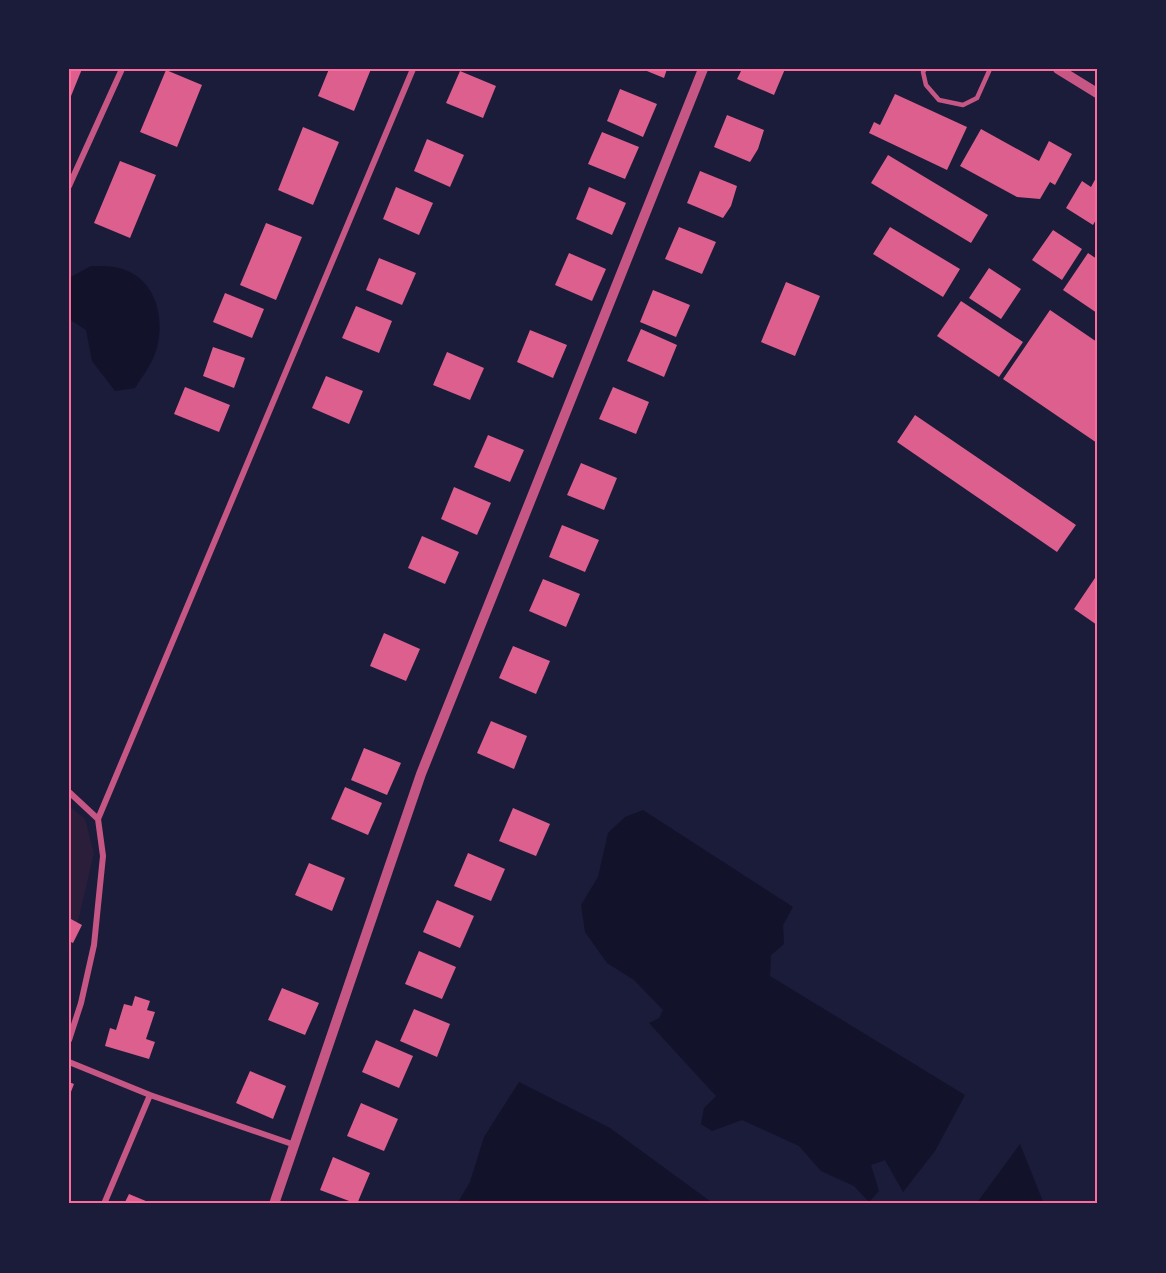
<svg xmlns="http://www.w3.org/2000/svg" width="1166" height="1273" viewBox="0 0 1166 1273" font-family="'PT Sans',sans-serif">
  <style>
    .green { fill: #2a1e3b }
    .water { fill: #12122b }
    .building { fill: #dd5f8e }
    .lines { fill: none; stroke-linecap: round; stroke-linejoin: round }
    .service { stroke: #c65784; stroke-width: 4.5 }
    .minor { stroke: #c65784; stroke-width: 6 }
    .tertiary { stroke: #c65784; stroke-width: 10 }
    .neatline { fill: none; stroke: #ff6b9d; stroke-width: 2 }
  </style>
  <rect width="100%" height="100%" fill="#1b1b3a"/>
  <!-- green -->
  <path class="green" d="M 69,806 L 85,819 L 94,853 L 69,960 Z"/>
  <!-- water -->
  <path class="water" d="M 91,266 C 100,266 110,266 119,268 C 156,277 166,319 156,351 C 152,364 142,377 135,388 L 115,391 L 92,361 L 86,330 L 69,319 L 69,278 Z
    M 643,810 L 793,907 L 783,925 L 784,944 L 771,955 L 770,976 L 965,1095 L 935,1151 L 903,1192 L 885,1160 L 871,1165 L 879,1191 L 869,1202 L 854,1186 L 821,1171 L 799,1146 L 742,1120 L 712,1131 L 701,1124 L 704,1108 L 716,1096 L 649,1023 L 659,1018 L 663,1010 L 634,980 L 607,963 L 585,932 L 581,905 L 598,877 L 608,833 L 625,817 Z
    M 519,1082 L 610,1128 L 714,1204 L 457,1204 L 470,1182 L 484,1137 Z
    M 1020,1144 L 1044,1204 L 976,1204 Z"/>
  <!-- building -->
  <path class="building" d="M 69,69 L 82,69 L 69,101 Z
    M 329,69 L 371,69 L 354,111 L 318,96 Z
    M 642,69 L 667,69 L 664,78 Z
    M 742,69 L 785,69 L 774,95 L 737,79 Z
    M 166,70 L 202,85 L 177,147 L 140,132 Z
    M 460,71 L 496,86 L 483,118 L 446,103 Z
    M 620,89 L 657,104 L 643,137 L 607,121 Z
    M 895,94 L 967,127 L 947,170 L 869,133 L 874,122 L 880,125 Z
    M 727,115 L 764,130 L 758,149 L 750,162 L 714,147 Z
    M 303,127 L 339,142 L 313,205 L 278,190 Z
    M 981,129 L 1039,161 L 1049,141 L 1072,154 L 1055,185 L 1050,182 L 1040,199 L 1017,197 L 960,166 Z
    M 602,132 L 639,147 L 625,179 L 588,164 Z
    M 427,139 L 464,155 L 450,187 L 414,171 Z
    M 888,155 L 988,215 L 971,243 L 871,183 Z
    M 120,161 L 156,175 L 130,238 L 94,223 Z
    M 700,171 L 737,186 L 731,206 L 723,218 L 687,203 Z
    M 1097,176 L 1097,218 L 1093,225 L 1066,208 L 1082,181 L 1091,187 Z
    M 396,187 L 433,203 L 419,235 L 383,219 Z
    M 589,187 L 626,203 L 612,235 L 576,219 Z
    M 266,223 L 302,237 L 276,300 L 240,285 Z
    M 679,227 L 716,242 L 702,274 L 665,259 Z
    M 890,227 L 960,269 L 943,297 L 873,254 Z
    M 1053,230 L 1082,249 L 1062,280 L 1032,260 Z
    M 569,253 L 606,269 L 592,301 L 555,285 Z
    M 1088,253 L 1097,259 L 1097,313 L 1063,290 Z
    M 379,258 L 416,273 L 402,305 L 366,290 Z
    M 989,268 L 1021,289 L 1001,319 L 969,298 Z
    M 786,282 L 820,296 L 795,356 L 761,342 Z
    M 653,290 L 690,305 L 676,337 L 640,322 Z
    M 225,293 L 264,309 L 252,338 L 213,322 Z
    M 961,301 L 1023,342 L 999,377 L 937,336 Z
    M 356,306 L 392,321 L 379,353 L 342,338 Z
    M 1050,310 L 1097,342 L 1097,443 L 1003,379 Z
    M 641,329 L 677,345 L 664,377 L 627,361 Z
    M 530,330 L 567,345 L 553,378 L 517,362 Z
    M 213,347 L 245,358 L 234,388 L 203,376 Z
    M 447,352 L 484,368 L 470,400 L 433,385 Z
    M 326,376 L 363,391 L 349,424 L 312,408 Z
    M 185,387 L 230,405 L 219,432 L 174,414 Z
    M 613,387 L 649,402 L 636,434 L 599,419 Z
    M 915,415 L 1076,525 L 1057,552 L 897,442 Z
    M 488,435 L 524,450 L 510,482 L 474,467 Z
    M 581,463 L 617,478 L 604,510 L 567,495 Z
    M 454,487 L 491,503 L 477,535 L 441,519 Z
    M 562,525 L 599,540 L 585,572 L 549,557 Z
    M 422,536 L 459,552 L 445,584 L 408,568 Z
    M 1097,575 L 1097,625 L 1074,609 Z
    M 543,579 L 580,594 L 566,627 L 529,611 Z
    M 384,633 L 420,649 L 406,681 L 370,666 Z
    M 513,646 L 550,661 L 536,694 L 499,678 Z
    M 491,721 L 527,736 L 514,769 L 477,753 Z
    M 364,748 L 401,763 L 387,795 L 351,780 Z
    M 345,787 L 382,803 L 368,835 L 331,819 Z
    M 513,808 L 550,824 L 536,856 L 499,841 Z
    M 468,853 L 505,869 L 491,901 L 454,886 Z
    M 309,863 L 345,878 L 332,911 L 295,895 Z
    M 437,900 L 474,916 L 460,948 L 423,932 Z
    M 69,918 L 82,925 L 73,943 L 69,941 Z
    M 419,951 L 456,967 L 442,999 L 405,984 Z
    M 282,988 L 319,1003 L 305,1035 L 268,1020 Z
    M 135,996 L 150,1001 L 147,1010 L 155,1012 L 146,1039 L 155,1042 L 149,1059 L 105,1046 L 110,1028 L 116,1030 L 124,1004 L 132,1006 Z
    M 414,1009 L 450,1024 L 437,1057 L 400,1041 Z
    M 376,1040 L 413,1056 L 399,1088 L 362,1072 Z
    M 250,1071 L 286,1086 L 273,1119 L 236,1103 Z
    M 69,1082 L 74,1084 L 69,1097 Z
    M 361,1103 L 398,1119 L 384,1151 L 347,1136 Z
    M 333,1157 L 370,1173 L 357,1204 L 320,1190 Z
    M 129,1194 L 153,1204 L 124,1204 Z"/>
  <g class="lines">
    <!-- service -->
    <path class="service" d="M 925,69 L 923,72 L 926,85 L 939,100 L 963,105 L 977,98 L 990,69"/>
    <!-- minor -->
    <path class="minor" d="M 69,186 L 122,69
      M 69,792 L 98,819 L 103,856 L 94,945 L 81,1003 L 69,1040
      M 98,819 L 413,69
      M 69,1062 L 150,1095 L 295,1145
      M 104,1204 L 150,1095"/>
    <!-- tertiary -->
    <path class="tertiary" d="M 1058,69 L 1097,93
      M 274,1204 L 421,774 L 703,69"/>
  </g>
  <!-- border -->
  <rect width="1166" height="1273" fill="none" stroke="#1b1b3a" stroke-width="141"/>
  <rect x="70" y="70" width="1026" height="1132" class="neatline"/>
</svg>
